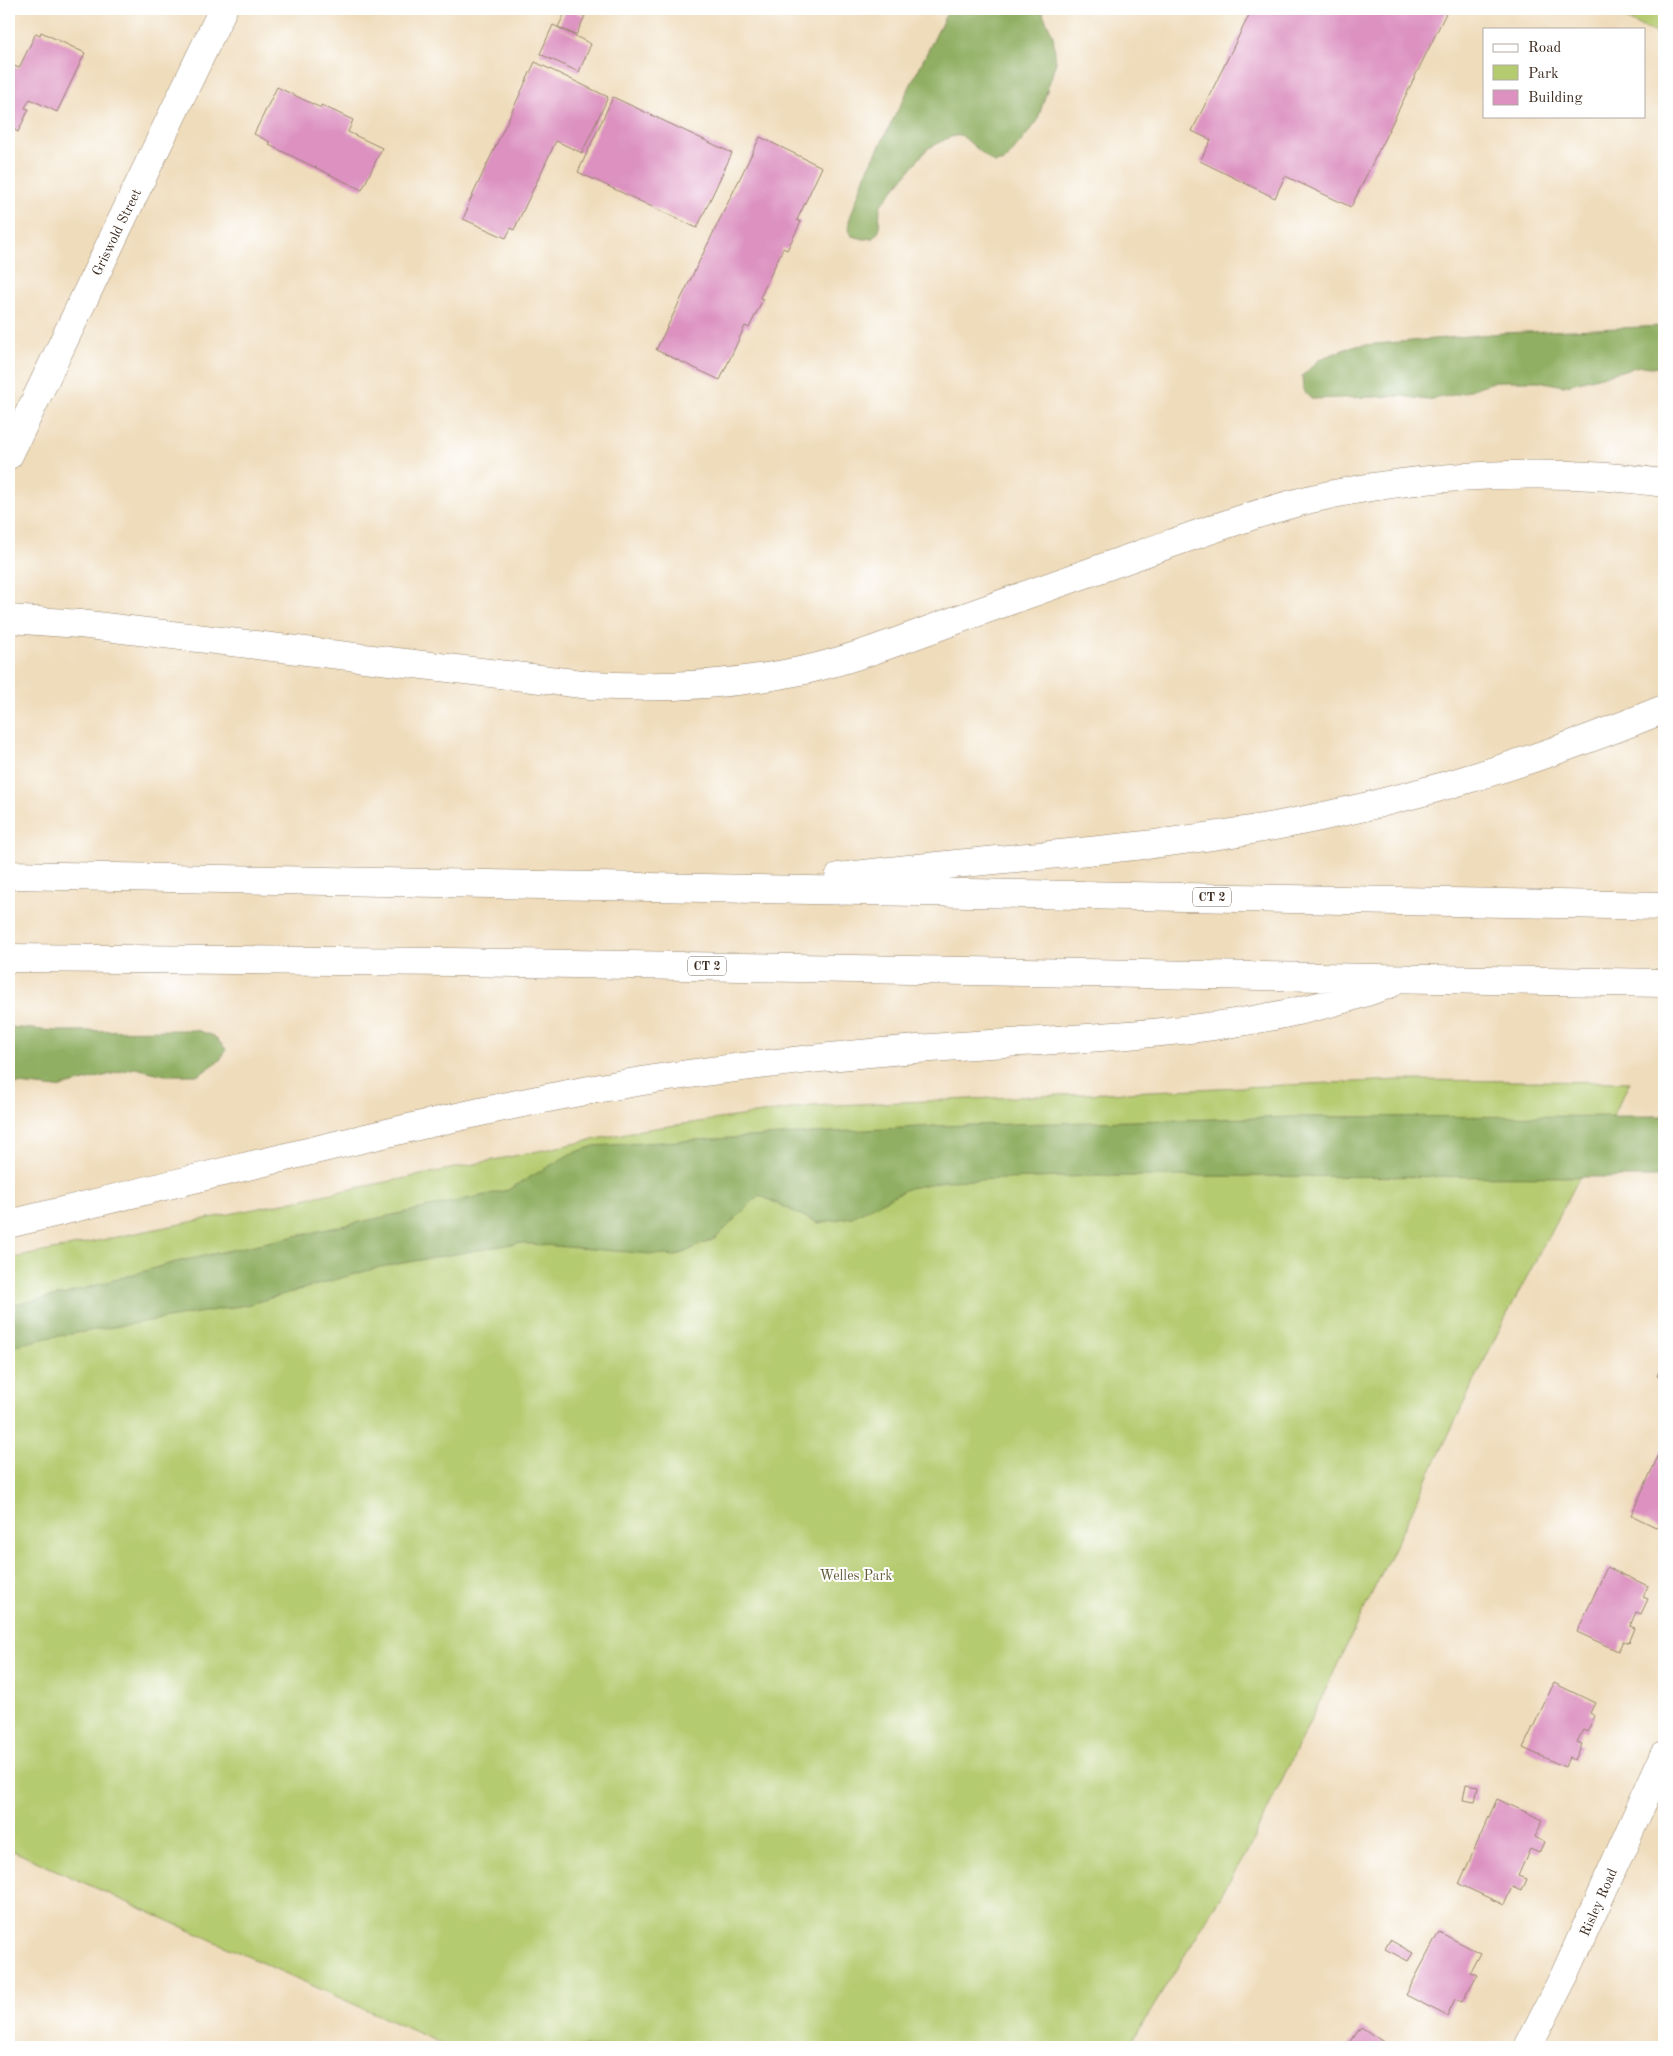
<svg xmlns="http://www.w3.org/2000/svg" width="1673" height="2056" viewBox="0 0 1673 2056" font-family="'Old Standard TT',serif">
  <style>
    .green { fill: #b5cb70; stroke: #787a47 }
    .forest { fill: #90af62; stroke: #666c40 }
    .building { fill: #dc91c0 }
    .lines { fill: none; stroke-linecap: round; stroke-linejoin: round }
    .street-casing { stroke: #95836c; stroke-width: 29 }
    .secondary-casing { stroke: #95836c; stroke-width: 29 }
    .highway-casing { stroke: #95836c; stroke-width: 29 }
    .street { stroke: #fff; stroke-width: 28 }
    .secondary { stroke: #fff; stroke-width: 28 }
    .highway { stroke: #fff; stroke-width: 28 }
    .labels { text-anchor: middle; stroke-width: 4; stroke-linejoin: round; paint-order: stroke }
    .shield { fill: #fff; stroke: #766a62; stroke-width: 1 }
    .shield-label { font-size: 12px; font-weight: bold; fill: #3b2a1e }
    .street-label { font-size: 14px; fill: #3b2a1e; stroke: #fff }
    .park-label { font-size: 14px; fill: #605a37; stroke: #fff }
  </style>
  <rect width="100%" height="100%" fill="#fff"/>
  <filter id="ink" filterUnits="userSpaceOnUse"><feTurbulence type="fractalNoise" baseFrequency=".02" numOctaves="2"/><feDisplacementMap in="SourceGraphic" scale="10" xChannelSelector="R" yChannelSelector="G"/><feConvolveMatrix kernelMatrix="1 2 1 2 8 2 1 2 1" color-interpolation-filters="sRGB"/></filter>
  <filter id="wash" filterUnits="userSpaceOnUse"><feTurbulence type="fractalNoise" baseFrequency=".0096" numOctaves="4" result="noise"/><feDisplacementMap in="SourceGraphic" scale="20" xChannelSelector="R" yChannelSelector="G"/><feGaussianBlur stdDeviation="1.12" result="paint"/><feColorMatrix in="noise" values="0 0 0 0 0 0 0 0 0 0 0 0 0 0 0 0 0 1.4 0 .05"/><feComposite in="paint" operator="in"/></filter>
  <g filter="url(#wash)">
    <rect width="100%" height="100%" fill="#efdcbb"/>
    <!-- green -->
    <path class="green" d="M 1604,9 L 1664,9 L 1664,37 Z
      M 1400,1080 L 1630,1082 L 1503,1322 L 1246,1854 L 1129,2047 L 449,2047 L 9,1849 L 9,1259 L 641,1130 L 812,1106 Z"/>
    <!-- forest -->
    <path class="forest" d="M 949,9 L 1045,9 L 1043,14 L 1053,35 L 1056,62 L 1037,122 L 1005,161 L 994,163 L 961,135 L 950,137 L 927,149 L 880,206 L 879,231 L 873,238 L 864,239 L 852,236 L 849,231 L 849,221 L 865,175 Z
      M 1664,326 L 1664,368 L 1640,366 L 1563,386 L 1539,381 L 1495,381 L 1459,394 L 1427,400 L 1402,396 L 1311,399 L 1303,390 L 1302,376 L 1320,359 L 1353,346 L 1503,333 Z
      M 9,1027 L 55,1031 L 196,1030 L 214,1036 L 226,1049 L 220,1060 L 199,1075 L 165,1075 L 135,1068 L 57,1088 L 9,1083 Z
      M 1664,1116 L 1664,1177 L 1093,1176 L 945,1181 L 909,1188 L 852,1217 L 818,1223 L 759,1195 L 716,1238 L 676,1256 L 518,1243 L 380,1267 L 246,1305 L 46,1338 L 9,1347 L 9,1305 L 62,1295 L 176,1262 L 508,1190 L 570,1154 L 594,1146 L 935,1126 L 1295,1117 Z"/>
    <g id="blocks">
      <!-- building -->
      <path class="building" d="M 567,9 L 585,16 L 576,35 L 558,27 Z
        M 1252,9 L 1448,9 L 1351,207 L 1285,176 L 1275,198 L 1200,161 L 1211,140 L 1192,131 Z
        M 553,25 L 591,44 L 579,72 L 540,54 Z
        M 41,32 L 85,53 L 57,112 L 30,99 L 25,108 L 29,109 L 18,132 L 9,127 L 9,64 L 19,68 L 36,33 L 40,35 Z
        M 535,62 L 608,97 L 582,153 L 556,141 L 514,230 L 511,228 L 506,238 L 463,219 L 468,208 L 467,207 Z
        M 277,87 L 321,108 L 321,105 L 353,120 L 348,132 L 382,148 L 362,190 L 269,145 L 270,142 L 254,134 Z
        M 613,97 L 732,153 L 697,228 L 578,172 Z
        M 760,137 L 822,167 L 797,220 L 801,222 L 787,250 L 783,248 L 760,298 L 763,299 L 749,328 L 745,326 L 720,380 L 656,350 Z
        M 1664,1360 L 1664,1379 L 1657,1376 Z
        M 1661,1450 L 1664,1452 L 1664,1531 L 1631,1515 Z
        M 1607,1567 L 1648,1586 L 1643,1597 L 1648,1599 L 1641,1614 L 1636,1612 L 1630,1626 L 1635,1628 L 1629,1643 L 1623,1641 L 1618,1651 L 1577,1632 Z
        M 1554,1683 L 1595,1703 L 1590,1713 L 1595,1716 L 1587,1732 L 1583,1730 L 1577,1742 L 1582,1744 L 1575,1760 L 1569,1757 L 1565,1767 L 1523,1748 Z
        M 1466,1784 L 1478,1786 L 1475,1802 L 1463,1800 Z
        M 1497,1799 L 1543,1820 L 1535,1837 L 1544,1842 L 1539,1853 L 1530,1849 L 1518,1876 L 1526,1879 L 1521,1891 L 1512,1887 L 1504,1905 L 1459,1884 Z
        M 1439,1932 L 1480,1953 L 1470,1972 L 1477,1975 L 1462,2002 L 1455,1999 L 1447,2016 L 1406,1995 Z
        M 1390,1940 L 1413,1953 L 1408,1961 L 1385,1949 Z
        M 1361,2027 L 1391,2047 L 1347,2047 Z"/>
    </g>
  </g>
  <g filter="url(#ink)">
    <use href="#blocks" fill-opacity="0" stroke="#95836c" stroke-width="1"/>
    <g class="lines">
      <!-- street casing -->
      <g class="street-casing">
        <path id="street" d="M 1528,2047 L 1565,1974 L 1664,1755"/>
      </g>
      <!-- secondary casing -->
      <g class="secondary-casing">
        <path id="secondary" d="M 9,455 L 223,9"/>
      </g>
      <!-- highway casing -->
      <g class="highway-casing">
        <path id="highway" d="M 9,619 L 80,624 L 590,685 C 662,689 734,685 805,670 C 854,659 901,640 948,623 C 1014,599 1080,576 1147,552 C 1201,533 1255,513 1311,499 C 1417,474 1556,467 1664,483
          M 9,875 L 1664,906
          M 839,877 C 999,856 1162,851 1320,817 C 1437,792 1553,755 1664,709
          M 9,958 L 453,962 L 1664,983
          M 9,1224 C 110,1199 210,1175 311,1151 C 449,1118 586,1086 727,1069 C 804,1059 881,1051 959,1046 C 1104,1036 1253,1035 1390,984"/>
      </g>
      <!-- street -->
      <use href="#street" class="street"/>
      <!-- secondary -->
      <use href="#secondary" class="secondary"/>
      <!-- highway -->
      <use href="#highway" class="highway"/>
    </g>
  </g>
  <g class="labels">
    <!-- shield labels -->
    <g class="shield">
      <rect x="1193" y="887.5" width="38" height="19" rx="4"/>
      <rect x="688" y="956.5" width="38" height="19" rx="4"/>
    </g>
    <g class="shield-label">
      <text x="1212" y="901">CT 2</text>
      <text x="707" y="970">CT 2</text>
    </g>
    <!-- street labels -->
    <g class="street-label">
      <text transform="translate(116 232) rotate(-64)" y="5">Griswold Street</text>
      <text transform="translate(1598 1902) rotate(-66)" y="5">Risley Road</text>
    </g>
    <!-- park labels -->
    <g class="park-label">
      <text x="856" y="1580">Welles Park</text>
    </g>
  </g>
  <!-- margin -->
  <rect width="1673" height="2056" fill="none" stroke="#fff" stroke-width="30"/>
  <!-- legend -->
  <rect x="1483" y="28" width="162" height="90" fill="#ffffff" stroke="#b1aaa5"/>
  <rect x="1493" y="44" width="25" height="8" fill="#ffffff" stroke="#b1aaa5"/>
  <text x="1528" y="52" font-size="15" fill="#3b2a1e">Road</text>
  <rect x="1493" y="65" width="25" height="15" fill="#b5cb70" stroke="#b1aaa5"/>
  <text x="1528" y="78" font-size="15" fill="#3b2a1e">Park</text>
  <rect x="1493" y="90" width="25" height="15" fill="#dc91c0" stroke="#b1aaa5"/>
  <text x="1528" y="102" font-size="15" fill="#3b2a1e">Building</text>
</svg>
